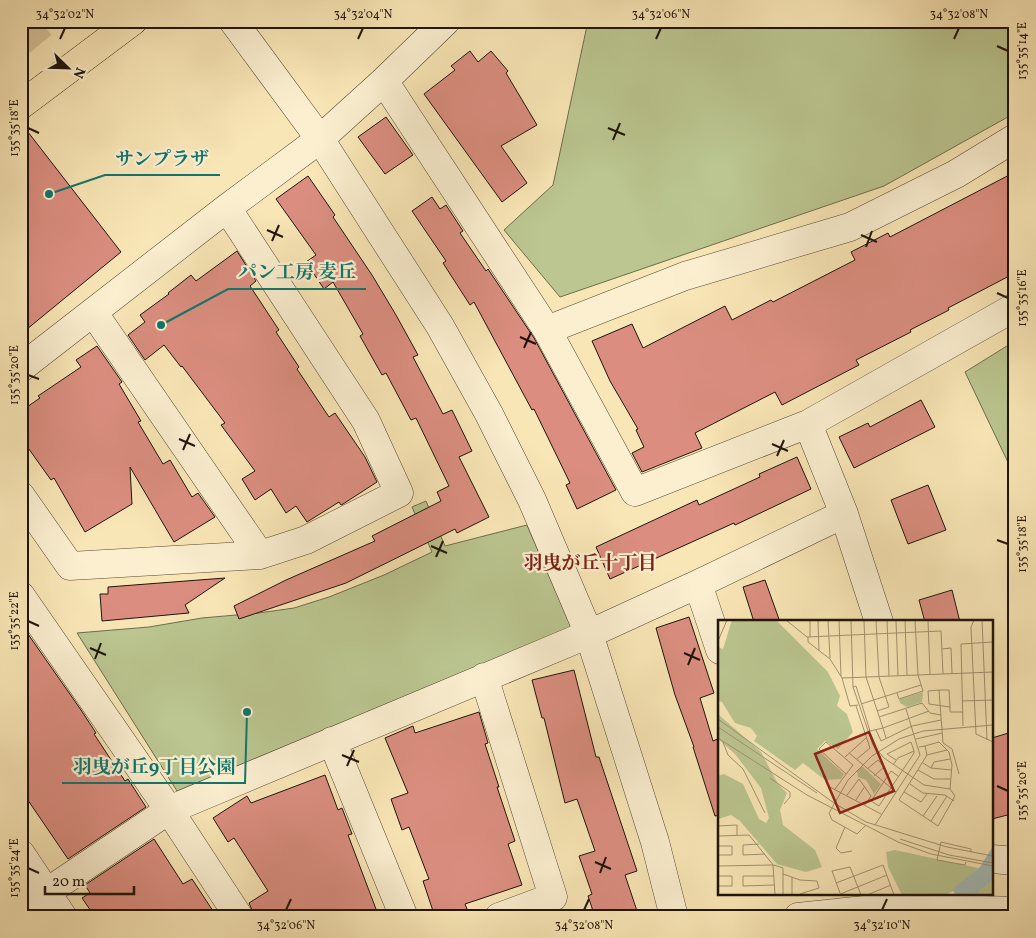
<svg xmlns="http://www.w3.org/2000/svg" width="1036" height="938" viewBox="0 0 1036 938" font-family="Vollkorn,'Noto Serif JP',serif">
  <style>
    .green { fill: #bbc690; stroke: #6d6d4d }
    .building { fill: #db8e80; stroke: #1f140a }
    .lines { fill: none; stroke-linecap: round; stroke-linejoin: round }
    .highway-tunnel { stroke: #d8c69c; stroke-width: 28; stroke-dasharray: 28 14; stroke-linecap: butt }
    .minor-casing { stroke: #564835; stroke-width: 29 }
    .major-casing { stroke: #1f140a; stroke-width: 29 }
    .minor { stroke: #fbefd0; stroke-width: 28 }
    .major { stroke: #f9e6b6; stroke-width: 28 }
    .ticks { fill: none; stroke: #1f140a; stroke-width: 2 }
    .labels { text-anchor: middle; stroke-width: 4.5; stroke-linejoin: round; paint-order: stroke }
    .neighbourhood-label { font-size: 19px; font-weight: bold; fill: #7a1f14; stroke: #fbefd0 }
    .inset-road { fill: none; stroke: #a29271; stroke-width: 1 }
    .view { fill: #8f2418; fill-opacity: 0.15; stroke: #8f2418; stroke-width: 2.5 }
    .inset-edge { fill: none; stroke: #1f140a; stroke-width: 2.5 }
    .leader { fill: none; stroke: #0f766e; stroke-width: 2 }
    .callout-dot { fill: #0f766e; stroke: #fbefd0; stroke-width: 2 }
    .callout-label { font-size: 19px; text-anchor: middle; font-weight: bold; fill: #0f766e; stroke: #fbefd0; stroke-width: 4.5; stroke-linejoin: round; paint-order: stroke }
    .neatline { fill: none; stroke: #1f140a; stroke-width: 2 }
    .ticks-label { font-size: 12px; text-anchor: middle; fill: #1f140a }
  </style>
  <rect width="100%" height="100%" fill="#f9e6b6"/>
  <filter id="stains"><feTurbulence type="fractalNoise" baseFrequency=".004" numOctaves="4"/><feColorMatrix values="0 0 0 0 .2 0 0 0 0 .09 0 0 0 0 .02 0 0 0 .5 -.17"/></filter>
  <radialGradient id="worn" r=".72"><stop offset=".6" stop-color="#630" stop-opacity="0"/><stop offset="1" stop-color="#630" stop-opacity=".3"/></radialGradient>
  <!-- green -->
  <path class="green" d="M 588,21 L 1015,21 L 1015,113 L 884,186 L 560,297 L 504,230 L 553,185 Z
    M 1015,341 L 1015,477 L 965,372 Z
    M 426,501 L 445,546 L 527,525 L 571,627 L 177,791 L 77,633 L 149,627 L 202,618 L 259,613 L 294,608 L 329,597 L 384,575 L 432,552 L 412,507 Z"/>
  <!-- building -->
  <path class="building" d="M 470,51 L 478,62 L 491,51 L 508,71 L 506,73 L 537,125 L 501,146 L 527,183 L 502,202 L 424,94 L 455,70 L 451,66 Z
    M 386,117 L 413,155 L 385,174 L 358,137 Z
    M 21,123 L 121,252 L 21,334 Z
    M 1015,172 L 1015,273 L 948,308 L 949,310 L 910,330 L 911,332 L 856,360 L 859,365 L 782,405 L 775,392 L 695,433 L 702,448 L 642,472 L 632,453 L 644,447 L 636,430 L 638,429 L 610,381 L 592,341 L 632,324 L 643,348 L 725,306 L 732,320 L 771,300 L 773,302 L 855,260 L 851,252 L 888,233 L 890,237 Z
    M 308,176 L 335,215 L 333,217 L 372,275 L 396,315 L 418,355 L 413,357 L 443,414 L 452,410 L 472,451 L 459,457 L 489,517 L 457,533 L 455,529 L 346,583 L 239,619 L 234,606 L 286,580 L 375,541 L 372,536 L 441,501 L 437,492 L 449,486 L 416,418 L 411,420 L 386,373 L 382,375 L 360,336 L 363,334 L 333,282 L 324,289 L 306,262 L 316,255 L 276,199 Z
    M 432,197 L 440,209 L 446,205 L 463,231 L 460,233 L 486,271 L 488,269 L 534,338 L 616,490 L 577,509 L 566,485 L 570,483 L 534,409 L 532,410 L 474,302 L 470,305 L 443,263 L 446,261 L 412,211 Z
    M 237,251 L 256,281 L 250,286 L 279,330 L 276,332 L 299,367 L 297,369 L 329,417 L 335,413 L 365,457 L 377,482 L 343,504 L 341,505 L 339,502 L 307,522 L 296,506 L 286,513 L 271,489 L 255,500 L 242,479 L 255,471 L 221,425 L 225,423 L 182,366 L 181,367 L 164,345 L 145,360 L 128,335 L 145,322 L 140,315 L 169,294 L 168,293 L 191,275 L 196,281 Z
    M 97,346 L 122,382 L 119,384 L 141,421 L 138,422 L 163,464 L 170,460 L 192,497 L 198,493 L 215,517 L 174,542 L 130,467 L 132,504 L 85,532 L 54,478 L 51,480 L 21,438 L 21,411 L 40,398 L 38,396 L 81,367 L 76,360 Z
    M 921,400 L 935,427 L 854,468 L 839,437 L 868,423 L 870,427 Z
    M 797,457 L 811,489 L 735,525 L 734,523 L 610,579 L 596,547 L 697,500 L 699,505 L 760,477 L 759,474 Z
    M 928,485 L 946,530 L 908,544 L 891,500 Z
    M 225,578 L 185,605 L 189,613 L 102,621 L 100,594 L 108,594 L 108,587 Z
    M 765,580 L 780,622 L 754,622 L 743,587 Z
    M 952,590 L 960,622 L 925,622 L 919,600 Z
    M 689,617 L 714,693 L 700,698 L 713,741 L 720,738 L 720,815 L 715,816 L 693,747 L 694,747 L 675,695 L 656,628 Z
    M 21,624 L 81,710 L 96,733 L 94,734 L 125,781 L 128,779 L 146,807 L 68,859 L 21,790 Z
    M 574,670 L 596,757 L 599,757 L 637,871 L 625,875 L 639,917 L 595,917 L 588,896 L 592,894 L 579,856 L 595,851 L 577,799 L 565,803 L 544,718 L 542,718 L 532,680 Z
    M 479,712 L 488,743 L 485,744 L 499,787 L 497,787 L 515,841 L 508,844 L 522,885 L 465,904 L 467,909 L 444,917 L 435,917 L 423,881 L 429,879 L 409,827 L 402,830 L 391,799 L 408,793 L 385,738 L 413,726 L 415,733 Z
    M 1015,731 L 1015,813 L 992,819 L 992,738 Z
    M 325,775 L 338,810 L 342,808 L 352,834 L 348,835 L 379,917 L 255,917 L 249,903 L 268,891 L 234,838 L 228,842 L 213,818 L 247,796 L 251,803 Z
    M 154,839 L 183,884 L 192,879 L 217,917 L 95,917 L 82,898 L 90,893 L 85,885 Z"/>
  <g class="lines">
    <!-- highway-tunnel -->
    <path class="highway-tunnel" d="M 21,42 L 46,21"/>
    <!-- minor casing -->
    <g class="minor-casing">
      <path id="minor" d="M 233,21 L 320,139 L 440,326 L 489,414 L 532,500 L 589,634 L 655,842 L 674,917
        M 384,81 L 547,330 L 635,492 L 808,424 L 1015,307
        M 93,312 L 260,555
        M 547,330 L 685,276 L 850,227 L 956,174 L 1015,138
        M 21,368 L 227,208 L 320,139 L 384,81 L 446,21
        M 808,424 L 844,514 L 879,622
        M 21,496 L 70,566 L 260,555 L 306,540 L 399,493 L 366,421 L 227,208
        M 698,584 L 720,650
        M 21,596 L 169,810 L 239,917
        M 484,677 L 553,897 L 499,917
        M 332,741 L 404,917
        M 21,854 L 63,917
        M 992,859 L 1015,861
        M 21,911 L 47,892 L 169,810 L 589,634 L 698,584 L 844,514
        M 798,917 L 893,907 L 1015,911"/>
    </g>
    <!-- major casing -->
    <g class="major-casing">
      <path id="major" d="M 21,105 L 133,21"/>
    </g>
    <!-- minor -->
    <use href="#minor" class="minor"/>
    <!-- major -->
    <use href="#major" class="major"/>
  </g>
  <!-- ticks -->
  <path class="ticks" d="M 60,39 L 65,28M 358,39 L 363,28M 656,39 L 661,28M 954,39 L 959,28M 997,46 L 1008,51M 28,128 L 39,133M 608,128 L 625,135M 613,140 L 620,123M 267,230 L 283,237M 861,235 L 877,242M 272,241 L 279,225M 866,247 L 872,231M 997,293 L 1008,298M 520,337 L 536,344M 524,348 L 531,332M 28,375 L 39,379M 179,439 L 195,446M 772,444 L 788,451M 183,450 L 190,434M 777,456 L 784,440M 997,540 L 1008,544M 431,546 L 447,553M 436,557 L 443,541M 28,621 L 39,626M 90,648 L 106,655M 684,653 L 700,660M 95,659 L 101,643M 688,665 L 695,648M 342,755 L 359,762M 347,766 L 354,750M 997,786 L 1008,791M 595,862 L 611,869M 28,868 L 39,873M 600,873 L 606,857M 286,910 L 291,899M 584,910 L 589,899M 882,910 L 887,899"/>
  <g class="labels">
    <!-- neighbourhood labels -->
    <g class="neighbourhood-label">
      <text x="590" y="569">羽曳が丘十丁目</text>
    </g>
  </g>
  <!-- overview -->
  <g transform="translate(718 620)">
    <rect width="275" height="275" fill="#f9e6b6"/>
    <path d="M 14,0 L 58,0 L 110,52 L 122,76 L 119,86 L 129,94 L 135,112 L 120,129 L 107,121 L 99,129 L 126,154 L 123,159 L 107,160 L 85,143 L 77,150 L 36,121 L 39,116 L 33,108 L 17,103 L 4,82 L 0,81 L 0,27 L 5,29 ZM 205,72 L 204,82 L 189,87 L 182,83 L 181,79 ZM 0,94 L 43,132 L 60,164 L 69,173 L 62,190 L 65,205 L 97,230 L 104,247 L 88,252 L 59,244 L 22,201 L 13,195 L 0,199 L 0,156 L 6,154 L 25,164 L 41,199 L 48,203 L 51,198 L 43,168 L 17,134 L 0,119 ZM 144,146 L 163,164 L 156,174 L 148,160 L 140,157 L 139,151 ZM 177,230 L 260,248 L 237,270 L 227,275 L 184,275 L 170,247 L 168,232 ZM 275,255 L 275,275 L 249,275 L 262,271 Z" fill="#bbc690"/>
    <path d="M 275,226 L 275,259 L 257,275 L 238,275 L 235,271 L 238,266 L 262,247 Z" fill="#a3bdb9"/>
    <path class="inset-road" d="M 68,0 L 89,17 L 223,11 L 225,54M 92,0 L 92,17M 100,0 L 101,31M 110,0 L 112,38M 121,0 L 123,56M 133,0 L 135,67 L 155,125 L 166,138 L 206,165 L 232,169M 158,0 L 161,57 L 171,87 L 159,91M 169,0 L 171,56M 178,0 L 180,56M 187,0 L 189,55M 210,0 L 212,54M 256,0 L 253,7 L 258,114 L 275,122M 264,0 L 269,120M 90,17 L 90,22 L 112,39 L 124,58 L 132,86 L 140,85M 0,21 L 9,0M 224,29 L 233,28 L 234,53M 124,58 L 275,52M 135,67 L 138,66 L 152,111 L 165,108 L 148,57 L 146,0M 221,70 L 225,123 L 234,129 L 241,154M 221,70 L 231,70 L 232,87 L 211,84 L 210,71 ZM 179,73 L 181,79 L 205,71 L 200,55 L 197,0M 244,81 L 275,80M 143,84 L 203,65M 138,86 L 152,128 L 139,139M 232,87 L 232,92 L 245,92M 161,97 L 204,83 L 212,93 L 223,95M 0,99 L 116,183 L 148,202 L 229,227 L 275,236M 245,106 L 243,24 L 275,22M 0,107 L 99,173M 158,110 L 163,121 L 194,106 L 223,100M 0,118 L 89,175 L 180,222 L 213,234 L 275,246M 168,118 L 165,108 L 211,91M 198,119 L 224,113M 5,122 L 10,135 L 25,149 L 47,193M 201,127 L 207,126 L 221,122 L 231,132 L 234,145 L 232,169 L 237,176 L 220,206 L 181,180 L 209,135 L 207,126M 131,133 L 178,172M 209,135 L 229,130M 127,137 L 148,118M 178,140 L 169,134 L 193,122 L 196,131M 205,143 L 213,148 L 216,142 L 232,139M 175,145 L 180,138 L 196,131 L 196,133 L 161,186 L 153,181 L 173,151 L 180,156M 213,148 L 233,150M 149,149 L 160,140 L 166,147 L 156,156M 200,150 L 216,159 L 232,159M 52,158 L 72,172 L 72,177 L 66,184M 192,164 L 205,173 L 227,175 L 236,181M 110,166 L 163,194M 117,169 L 135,145 L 108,122 L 101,129 L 128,154M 186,172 L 203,182 L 209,174M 129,175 L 141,159 L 153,176 L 147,185M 138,180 L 147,166M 205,196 L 219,176M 213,201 L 229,176M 148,205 L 139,214 L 114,200 L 111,193 L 130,160 L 154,136 L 181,119 L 205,111 L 275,105M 157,205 L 202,135 L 188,89M 0,206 L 19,205 L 19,215M 127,207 L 118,228 L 123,233 L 134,231M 0,216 L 31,215 L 56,246M 182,219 L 231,235 L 275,243M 41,224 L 25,225 L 25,235 L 47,234M 0,226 L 14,226 L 14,235 L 0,235M 248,242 L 247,245 L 219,240 L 223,222 L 253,229 L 253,232M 56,245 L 65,248 L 65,275M 0,246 L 55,245 L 57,275M 65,254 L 82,260 L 99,261 L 101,268 L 82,274M 0,256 L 14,256 L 14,266 L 0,266M 56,256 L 25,256 L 25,266 L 56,265M 74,257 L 74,275M 118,263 L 165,245 L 176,275M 122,273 L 114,251 L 132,247 L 143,275M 120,275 L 169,255M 149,275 L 173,265"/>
    <path class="view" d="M 151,112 L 176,171 L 122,193 L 97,134 Z"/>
    <rect width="275" height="275" class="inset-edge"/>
  </g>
  <!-- callouts -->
  <path class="leader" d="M49 194L105 175H220M161 325L228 289H366M247 712L245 783H62"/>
  <g class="callout-dot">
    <circle cx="49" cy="194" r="5"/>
    <circle cx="161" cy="325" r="5"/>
    <circle cx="247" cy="712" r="5"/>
  </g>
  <g class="callout-label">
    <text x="162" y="165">サンプラザ</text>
    <text x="297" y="278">パン工房 麦丘</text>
    <text x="154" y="773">羽曳が丘9丁目公園</text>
  </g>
  <!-- margin -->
  <rect width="1036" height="938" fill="none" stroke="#f9e6b6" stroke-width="55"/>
  <!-- north arrow -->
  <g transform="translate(68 68) rotate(113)" stroke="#fbefd0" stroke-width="4" paint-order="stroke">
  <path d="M0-4L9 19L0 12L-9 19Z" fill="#1f140a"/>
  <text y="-8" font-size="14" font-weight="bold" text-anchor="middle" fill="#1f140a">N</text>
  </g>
  <!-- scale -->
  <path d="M45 886v8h89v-8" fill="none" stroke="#1f140a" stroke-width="2.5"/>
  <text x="52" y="886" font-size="15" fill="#1f140a" stroke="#fbefd0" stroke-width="4" paint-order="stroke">20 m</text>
  <rect x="28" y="28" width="980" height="882" class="neatline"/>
  <g class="ticks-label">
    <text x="65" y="18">34°32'02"N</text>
    <text x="363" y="18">34°32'04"N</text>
    <text x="661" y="18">34°32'06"N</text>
    <text x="959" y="18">34°32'08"N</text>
    <text transform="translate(1022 51) rotate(-90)" y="4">135°35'14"E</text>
    <text transform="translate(14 128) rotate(-90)" y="4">135°35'18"E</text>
    <text transform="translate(1022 298) rotate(-90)" y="4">135°35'16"E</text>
    <text transform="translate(14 375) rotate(-90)" y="4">135°35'20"E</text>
    <text transform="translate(1022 544) rotate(-90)" y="4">135°35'18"E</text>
    <text transform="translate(14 621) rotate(-90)" y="4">135°35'22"E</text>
    <text transform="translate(1022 791) rotate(-90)" y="4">135°35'20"E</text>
    <text transform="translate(14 868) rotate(-90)" y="4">135°35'24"E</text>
    <text x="286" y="929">34°32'06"N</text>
    <text x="584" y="929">34°32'08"N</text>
    <text x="882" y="929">34°32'10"N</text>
  </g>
  <rect width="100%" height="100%" filter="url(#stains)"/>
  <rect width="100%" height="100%" fill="url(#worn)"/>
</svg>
